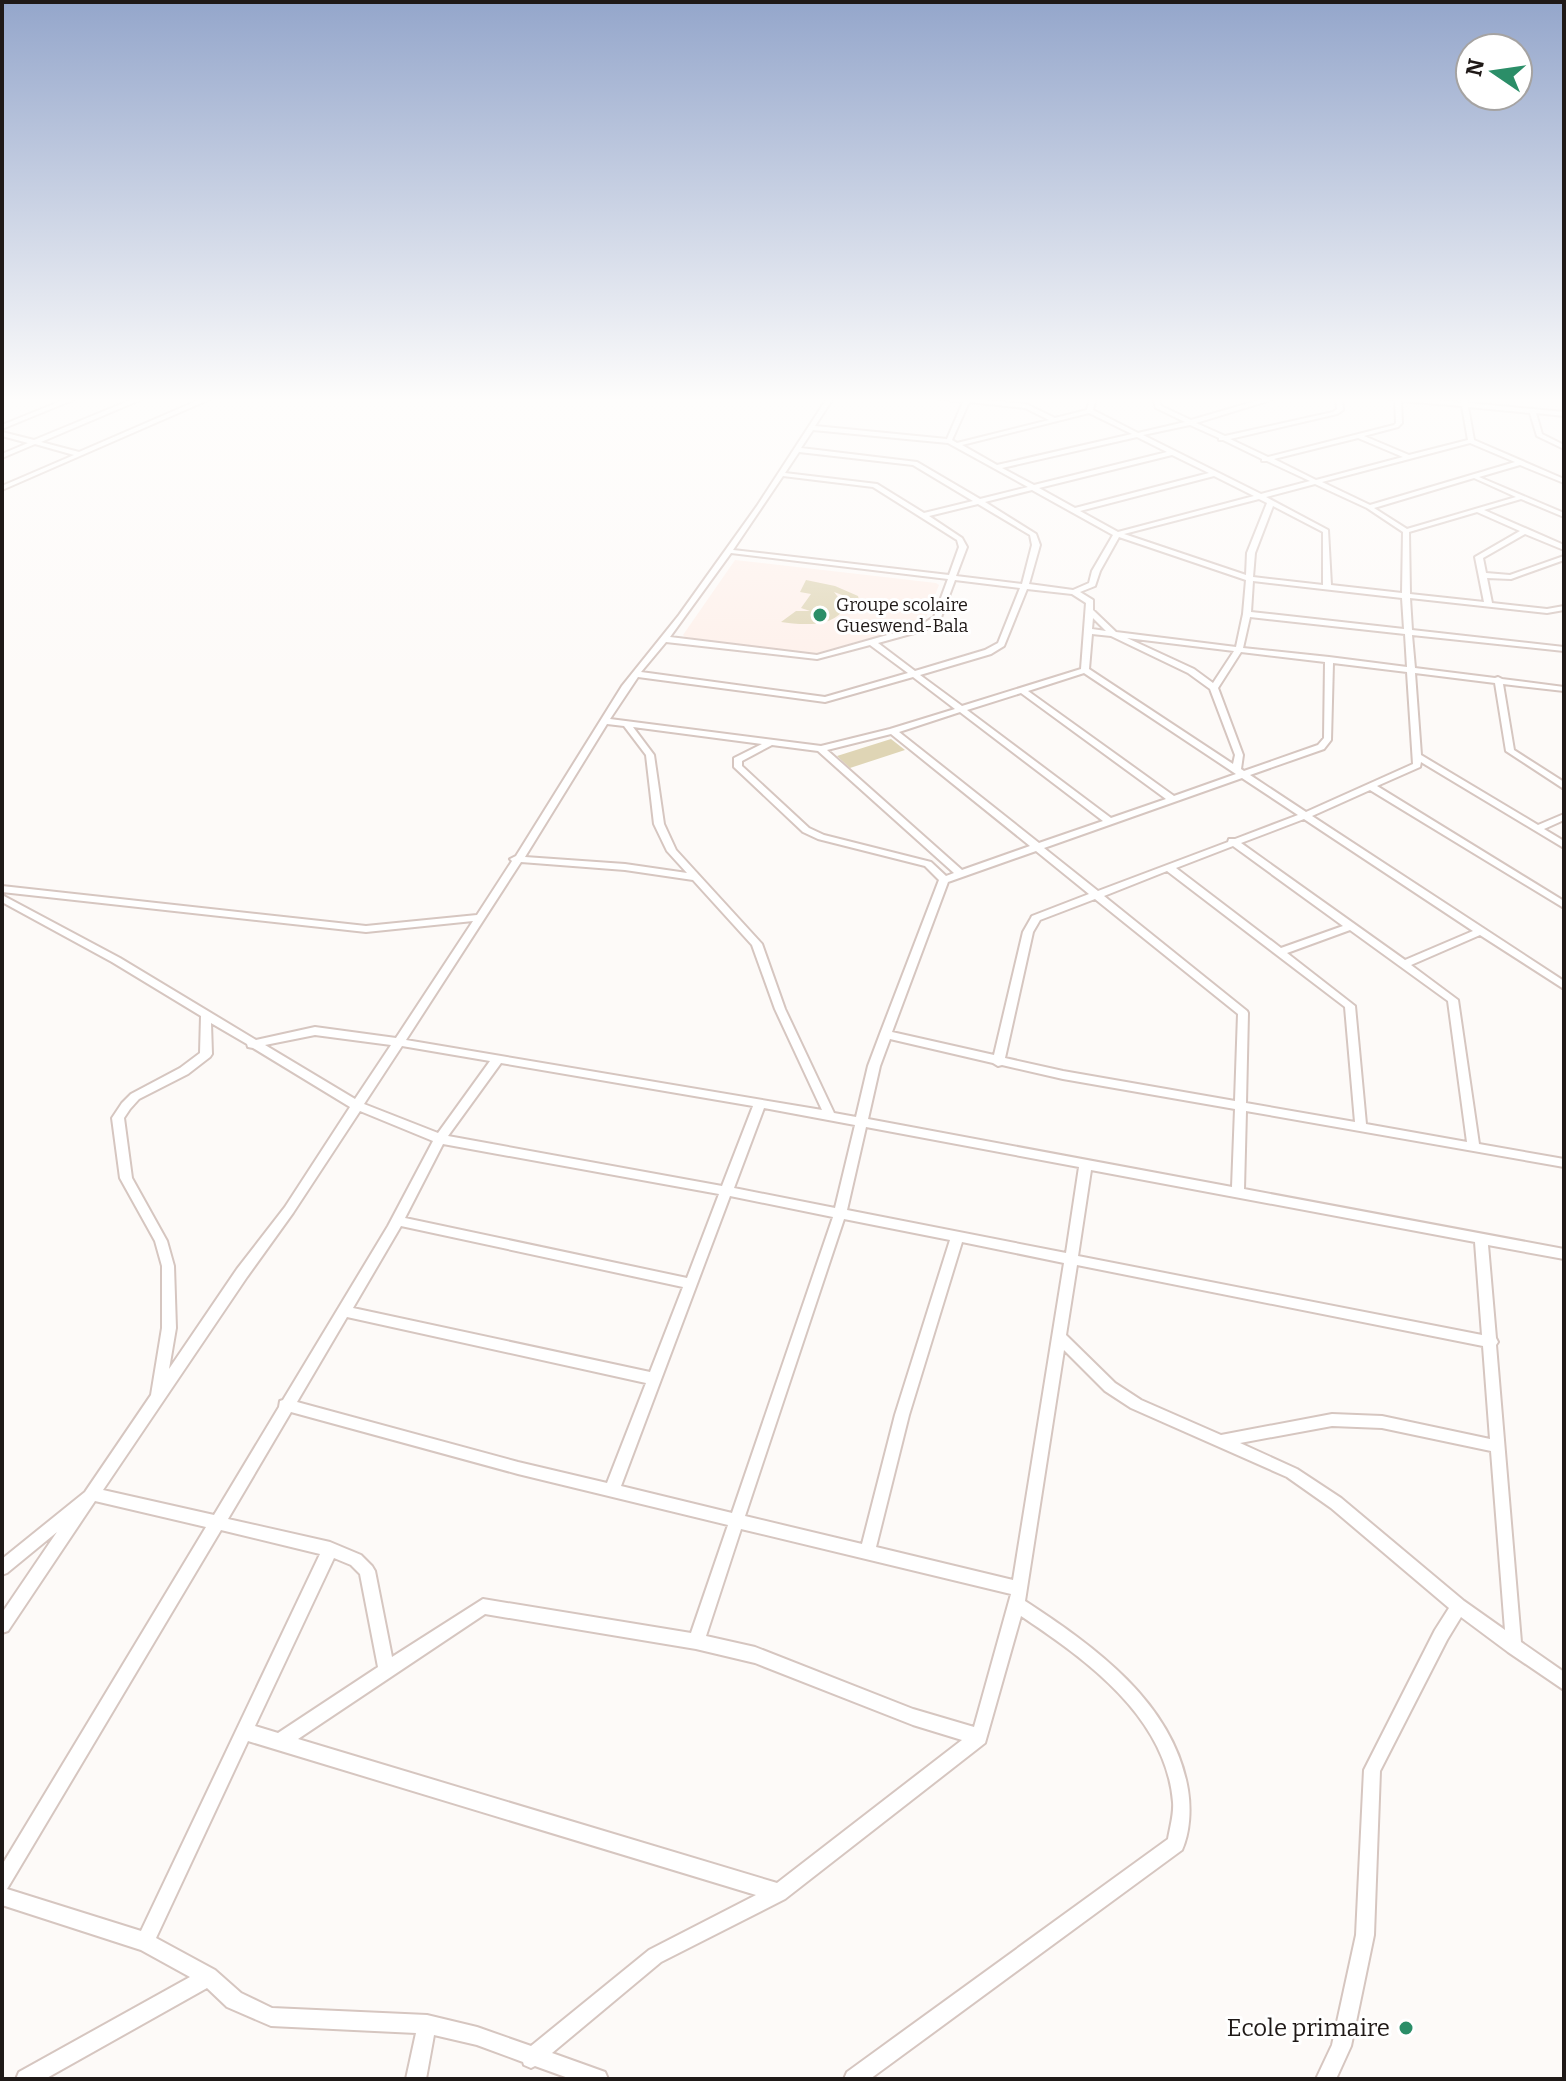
<svg xmlns="http://www.w3.org/2000/svg" width="1566" height="2081" viewBox="0 0 1566 2081" font-family="Bitter,serif">
  <style>
    .built { fill: #fef0ea }
    .green { fill: #dfd5b5 }
    .lines { fill: none; stroke-linecap: round; stroke-linejoin: round }
    .street-casing { stroke: #d6c6c0; stroke-width: 4 }
    .street { fill: #fff; fill-rule: evenodd }
    .poi-dot { fill: #2b8e68; stroke: #fff; stroke-width: 3 }
    .labels { text-anchor: middle; stroke-width: 6; stroke-linejoin: round; paint-order: stroke }
    .far-poi-label { font-size: 18px; fill: #1f1917; stroke: #fff; text-anchor: start }
    .near-poi-label { font-size: 24px; fill: #1f1917; stroke: #fff; text-anchor: end }
  </style>
  <rect width="100%" height="100%" fill="#fdfaf8"/>
  <!-- built -->
  <path class="built" d="M 735,560 L 936,583 L 939,585 L 924,623 L 813,654 L 685,637 L 683,635 Z"/>
  <!-- green -->
  <path class="green" d="M 806,580 L 835,586 L 858,596 L 859,600 L 847,600 L 845,596 L 834,592 L 845,606 C 836,628 802,625 781,622 L 796,611 L 810,611 L 801,608 L 811,594 L 800,592 Z
    M 891,739 L 905,750 L 850,768 L 837,756 Z"/>
  <g class="lines">
    <!-- street casing -->
    <g class="street-casing">
      <path id="street" d="M 2,397 L 9,397 L 2,401 Z
        M 71,397 L 80,397 L 2,429 L 2,425 Z
        M 138,397 L 147,397 L 41,442 L 79,452 L 206,397 L 215,397 L 2,490 L 2,486 L 74,455 L 35,444 L 2,458 L 2,454 L 28,443 L 2,436 L 2,432 L 34,440 Z
        M 828,397 L 834,397 L 815,426 L 947,439 L 963,402 L 925,397 L 971,397 L 970,399 L 1026,404 L 1055,418 L 1087,410 L 1090,397 L 1096,397 L 1093,410 L 1138,433 L 1185,422 L 1156,408 L 1153,397 L 1159,397 L 1161,406 L 1191,420 L 1270,397 L 1281,397 L 1196,423 L 1225,436 L 1333,412 L 1337,409 L 1336,397 L 1342,397 L 1343,410 L 1337,414 L 1230,439 L 1268,457 L 1394,425 L 1396,423 L 1395,400 L 1379,397 L 1406,397 L 1462,403 L 1461,397 L 1467,397 L 1468,403 L 1564,412 L 1564,416 L 1536,413 L 1542,434 L 1564,445 L 1564,449 L 1537,436 L 1530,413 L 1468,407 L 1474,440 L 1564,479 L 1564,483 L 1520,465 L 1479,477 L 1564,513 L 1564,517 L 1521,499 L 1484,510 L 1564,545 L 1564,550 L 1525,534 L 1483,558 L 1486,573 L 1510,575 L 1564,556 L 1564,560 L 1511,579 L 1487,578 L 1492,603 L 1547,609 L 1564,606 L 1564,610 L 1547,613 L 1410,598 L 1412,630 L 1564,647 L 1564,651 L 1412,635 L 1415,668 L 1495,678 L 1498,677 L 1502,679 L 1564,687 L 1564,691 L 1503,684 L 1514,750 L 1564,782 L 1564,789 L 1506,751 L 1495,683 L 1415,673 L 1421,755 L 1538,825 L 1564,814 L 1564,820 L 1544,829 L 1564,841 L 1564,848 L 1421,762 L 1420,767 L 1377,786 L 1564,901 L 1564,908 L 1370,790 L 1312,816 L 1564,981 L 1564,989 L 1480,935 L 1411,965 L 1458,1000 L 1479,1144 L 1564,1159 L 1564,1167 L 1246,1111 L 1244,1189 L 1564,1249 L 1564,1259 L 1488,1245 L 1496,1338 L 1498,1342 L 1496,1345 L 1521,1642 L 1564,1672 L 1564,1690 L 1508,1652 L 1461,1617 L 1447,1640 L 1380,1771 L 1374,1935 L 1351,2046 L 1336,2079 L 1316,2079 L 1332,2045 L 1356,1935 L 1364,1770 L 1435,1630 L 1449,1608 L 1331,1508 L 1287,1477 L 1131,1408 L 1105,1391 L 1064,1350 L 1025,1601 C 1094,1646 1174,1703 1188,1790 C 1191,1809 1190,1832 1182,1850 L 870,2079 L 844,2079 L 847,2072 L 1168,1839 C 1170,1827 1174,1814 1173,1802 C 1166,1717 1087,1660 1021,1616 L 985,1743 L 785,1899 L 661,1962 L 552,2053 L 605,2072 L 608,2079 L 571,2079 L 535,2066 L 531,2068 L 524,2065 L 523,2062 L 477,2045 L 434,2035 L 426,2079 L 406,2079 L 416,2033 L 271,2026 L 227,2007 L 207,1988 L 45,2079 L 16,2079 L 19,2072 L 190,1977 L 141,1950 L 2,1905 L 2,1865 L 206,1527 L 95,1501 L 8,1631 L 2,1633 L 2,1613 L 57,1532 L 7,1573 L 2,1575 L 2,1559 L 85,1492 L 151,1395 L 162,1328 L 162,1266 L 155,1241 L 120,1178 L 112,1118 L 122,1103 L 131,1094 L 180,1068 L 200,1053 L 201,1016 L 112,962 L 2,902 L 2,895 L 120,958 L 256,1040 L 315,1027 L 396,1038 L 473,921 L 366,932 L 2,892 L 2,886 L 366,926 L 477,915 L 512,861 L 510,859 L 516,856 L 622,686 L 679,615 L 757,506 ZM 1401,401 L 1462,406 L 1468,440 L 1409,455 L 1364,436 L 1398,427 L 1402,423 ZM 969,402 L 1025,408 L 1049,420 L 957,443 L 952,440 ZM 1089,413 L 1132,434 L 997,465 L 962,445 ZM 1190,425 L 1219,438 L 1219,440 L 1223,440 L 1262,459 L 1262,461 L 1267,461 L 1310,481 L 1261,494 L 1143,435 ZM 813,430 L 948,443 L 1028,487 L 980,499 L 917,462 L 801,448 ZM 1137,437 L 1167,452 L 1034,485 L 1002,468 ZM 1358,438 L 1403,457 L 1316,480 L 1274,459 ZM 1470,443 L 1515,462 L 1370,505 L 1322,482 ZM 799,452 L 913,465 L 973,501 L 924,513 L 877,484 L 785,473 ZM 1172,455 L 1209,473 L 1075,508 L 1039,488 ZM 783,476 L 873,487 L 957,540 L 959,547 L 949,575 L 733,550 ZM 1214,476 L 1254,496 L 1118,532 L 1080,511 ZM 1474,478 L 1516,497 L 1407,529 L 1374,508 ZM 1315,484 L 1367,508 L 1403,532 L 1402,593 L 1331,585 L 1328,530 L 1266,497 ZM 1032,490 L 1113,535 L 1092,571 L 1089,583 L 1073,590 L 1029,584 L 1040,545 L 1036,534 L 985,502 ZM 1259,499 L 1267,503 L 1247,553 L 1246,575 L 1124,534 ZM 978,504 L 1030,535 L 1032,545 L 1022,584 L 956,576 L 967,547 L 962,538 L 929,516 ZM 1273,506 L 1323,532 L 1323,585 L 1253,577 L 1255,553 ZM 1477,512 L 1520,531 L 1475,557 L 1484,602 L 1410,594 L 1409,532 ZM 1119,537 L 1246,580 L 1243,614 L 1236,647 L 1116,632 L 1093,610 L 1093,600 L 1080,592 L 1095,586 L 1100,571 ZM 731,553 L 948,579 L 934,617 L 919,626 L 817,655 L 670,637 ZM 955,580 L 1020,588 L 998,643 L 985,650 L 915,671 L 878,643 L 925,630 L 940,620 ZM 1253,581 L 1402,598 L 1404,629 L 1251,612 ZM 1027,589 L 1072,594 L 1086,603 L 1081,669 L 962,706 L 920,675 L 991,654 L 1004,646 ZM 1250,617 L 1405,634 L 1407,667 L 1329,657 L 1243,648 ZM 1093,618 L 1106,631 L 1092,629 ZM 1092,634 L 1111,636 L 1188,673 L 1210,689 L 1235,755 L 1233,764 L 1089,669 ZM 1127,638 L 1234,651 L 1213,683 L 1194,669 ZM 666,642 L 817,659 L 870,645 L 908,673 L 825,697 L 641,672 ZM 1241,652 L 1325,662 L 1324,738 L 1318,745 L 1244,771 L 1241,769 L 1243,755 L 1218,688 ZM 1333,663 L 1407,672 L 1413,764 L 1306,812 L 1250,775 L 1324,749 L 1331,740 ZM 1084,673 L 1236,774 L 1174,796 L 1028,691 ZM 638,677 L 825,702 L 913,677 L 955,709 L 890,729 L 821,746 L 610,719 ZM 1021,693 L 1166,799 L 1111,818 L 967,710 ZM 960,712 L 1103,821 L 1039,843 L 899,732 ZM 607,724 L 624,726 L 646,755 L 654,824 L 667,851 L 687,873 L 625,864 L 525,857 ZM 633,727 L 762,744 L 734,758 L 734,767 L 803,832 L 818,839 L 925,866 L 939,880 L 880,1034 L 868,1066 L 856,1117 L 834,1113 L 785,1009 L 762,944 L 676,850 L 664,824 L 654,755 ZM 891,734 L 1030,846 L 962,870 L 827,750 ZM 772,745 L 818,751 L 954,873 L 946,876 L 931,862 L 824,835 L 809,828 L 742,766 L 742,761 ZM 1242,778 L 1298,815 L 1235,839 L 1229,839 L 1228,842 L 1098,891 L 1044,848 ZM 1304,819 L 1473,931 L 1405,960 L 1241,843 ZM 1233,846 L 1343,926 L 1281,948 L 1176,868 ZM 1036,851 L 1089,894 L 1032,916 L 1031,918 L 1023,932 L 994,1055 L 892,1032 L 948,882 ZM 521,862 L 625,870 L 693,880 L 752,945 L 775,1009 L 822,1110 L 406,1040 ZM 1167,871 L 1345,1007 L 1355,1122 L 1246,1103 L 1248,1013 L 1247,1011 L 1104,896 ZM 1095,899 L 1238,1014 L 1235,1101 L 1063,1071 L 1005,1058 L 1033,932 L 1040,920 ZM 1350,930 L 1448,1001 L 1467,1142 L 1366,1124 L 1355,1006 L 1287,953 ZM 211,1023 L 247,1044 L 248,1047 L 253,1048 L 350,1107 L 285,1207 L 237,1269 L 169,1369 L 176,1328 L 174,1266 L 167,1241 L 132,1178 L 124,1118 L 130,1109 L 139,1099 L 188,1074 L 210,1057 L 212,1054 ZM 315,1035 L 391,1045 L 355,1099 L 265,1045 ZM 890,1039 L 993,1063 L 998,1066 L 1002,1065 L 1063,1079 L 1235,1109 L 1232,1187 L 868,1119 L 880,1066 ZM 402,1046 L 490,1061 L 438,1133 L 364,1104 ZM 501,1063 L 753,1106 L 722,1186 L 448,1136 ZM 764,1108 L 855,1125 L 835,1208 L 734,1188 ZM 360,1111 L 433,1141 L 388,1226 L 283,1400 L 280,1401 L 279,1407 L 214,1515 L 103,1490 L 247,1277 L 293,1213 ZM 866,1127 L 1079,1167 L 1066,1253 L 847,1210 ZM 443,1144 L 719,1194 L 687,1278 L 405,1218 ZM 1091,1170 L 1475,1242 L 1482,1335 L 1078,1256 ZM 730,1196 L 833,1217 L 732,1513 L 621,1486 ZM 844,1219 L 950,1240 L 895,1415 L 862,1544 L 745,1516 ZM 401,1226 L 683,1287 L 650,1372 L 353,1308 ZM 962,1242 L 1064,1263 L 1013,1580 L 876,1547 L 909,1415 ZM 1077,1265 L 1483,1346 L 1490,1439 L 1382,1416 L 1332,1414 L 1221,1435 L 1141,1400 L 1115,1383 L 1066,1335 ZM 347,1317 L 646,1383 L 607,1483 L 518,1462 L 297,1402 ZM 291,1412 L 518,1474 L 728,1525 L 691,1633 L 483,1599 L 392,1657 L 375,1571 L 372,1566 L 361,1555 L 330,1542 L 228,1519 ZM 1332,1426 L 1382,1428 L 1491,1451 L 1505,1630 L 1464,1601 L 1341,1498 L 1297,1469 L 1240,1443 ZM 741,1529 L 1011,1594 L 974,1727 L 913,1709 L 755,1647 L 706,1636 ZM 221,1530 L 320,1554 L 141,1931 L 7,1889 ZM 334,1558 L 351,1565 L 360,1574 L 378,1667 L 278,1733 L 255,1726 ZM 485,1614 L 696,1649 L 755,1663 L 913,1725 L 962,1740 L 777,1883 L 298,1739 ZM 248,1741 L 756,1895 L 649,1950 L 531,2046 L 477,2027 L 427,2015 L 272,2008 L 241,1993 L 215,1970 L 156,1938 Z"/>
    </g>
    <!-- street -->
    <use href="#street" class="street"/>
  </g>
  <!-- sky -->
  <linearGradient id="sky" x2="0" y2="1"><stop stop-color="#94a6cb"/><stop offset="0.58" stop-color="#fefdfc"/><stop offset="1" stop-color="#fefdfc" stop-opacity="0"/></linearGradient>
  <rect width="1566" height="689" fill="url(#sky)"/>
  <!-- markers -->
  <g class="poi-dot">
    <circle cx="820" cy="615" r="8"/>
    <circle cx="1406" cy="2028" r="8"/>
  </g>
  <g class="labels">
    <!-- far-poi labels -->
    <g class="far-poi-label">
      <text x="836" y="611">Groupe scolaire<tspan x="836" dy="21">Gueswend-Bala</tspan></text>
    </g>
    <!-- near-poi labels -->
    <g class="near-poi-label">
      <text x="1390" y="2036">Ecole primaire</text>
    </g>
  </g>
  <!-- border -->
  <rect width="1566" height="2081" fill="none" stroke="#1f1917" stroke-width="8"/>
  <!-- north arrow -->
  <g transform="translate(1494 72) rotate(283)"><circle r="38" fill="#ffffff" stroke="#a5a3a2" stroke-width="2"/>
  <path d="M0-6L14 30L0 20L-14 30Z" fill="#2b8e68"/>
  <text y="-12" font-size="22" font-weight="bold" text-anchor="middle" fill="#1f1917">N</text>
  </g>
</svg>
